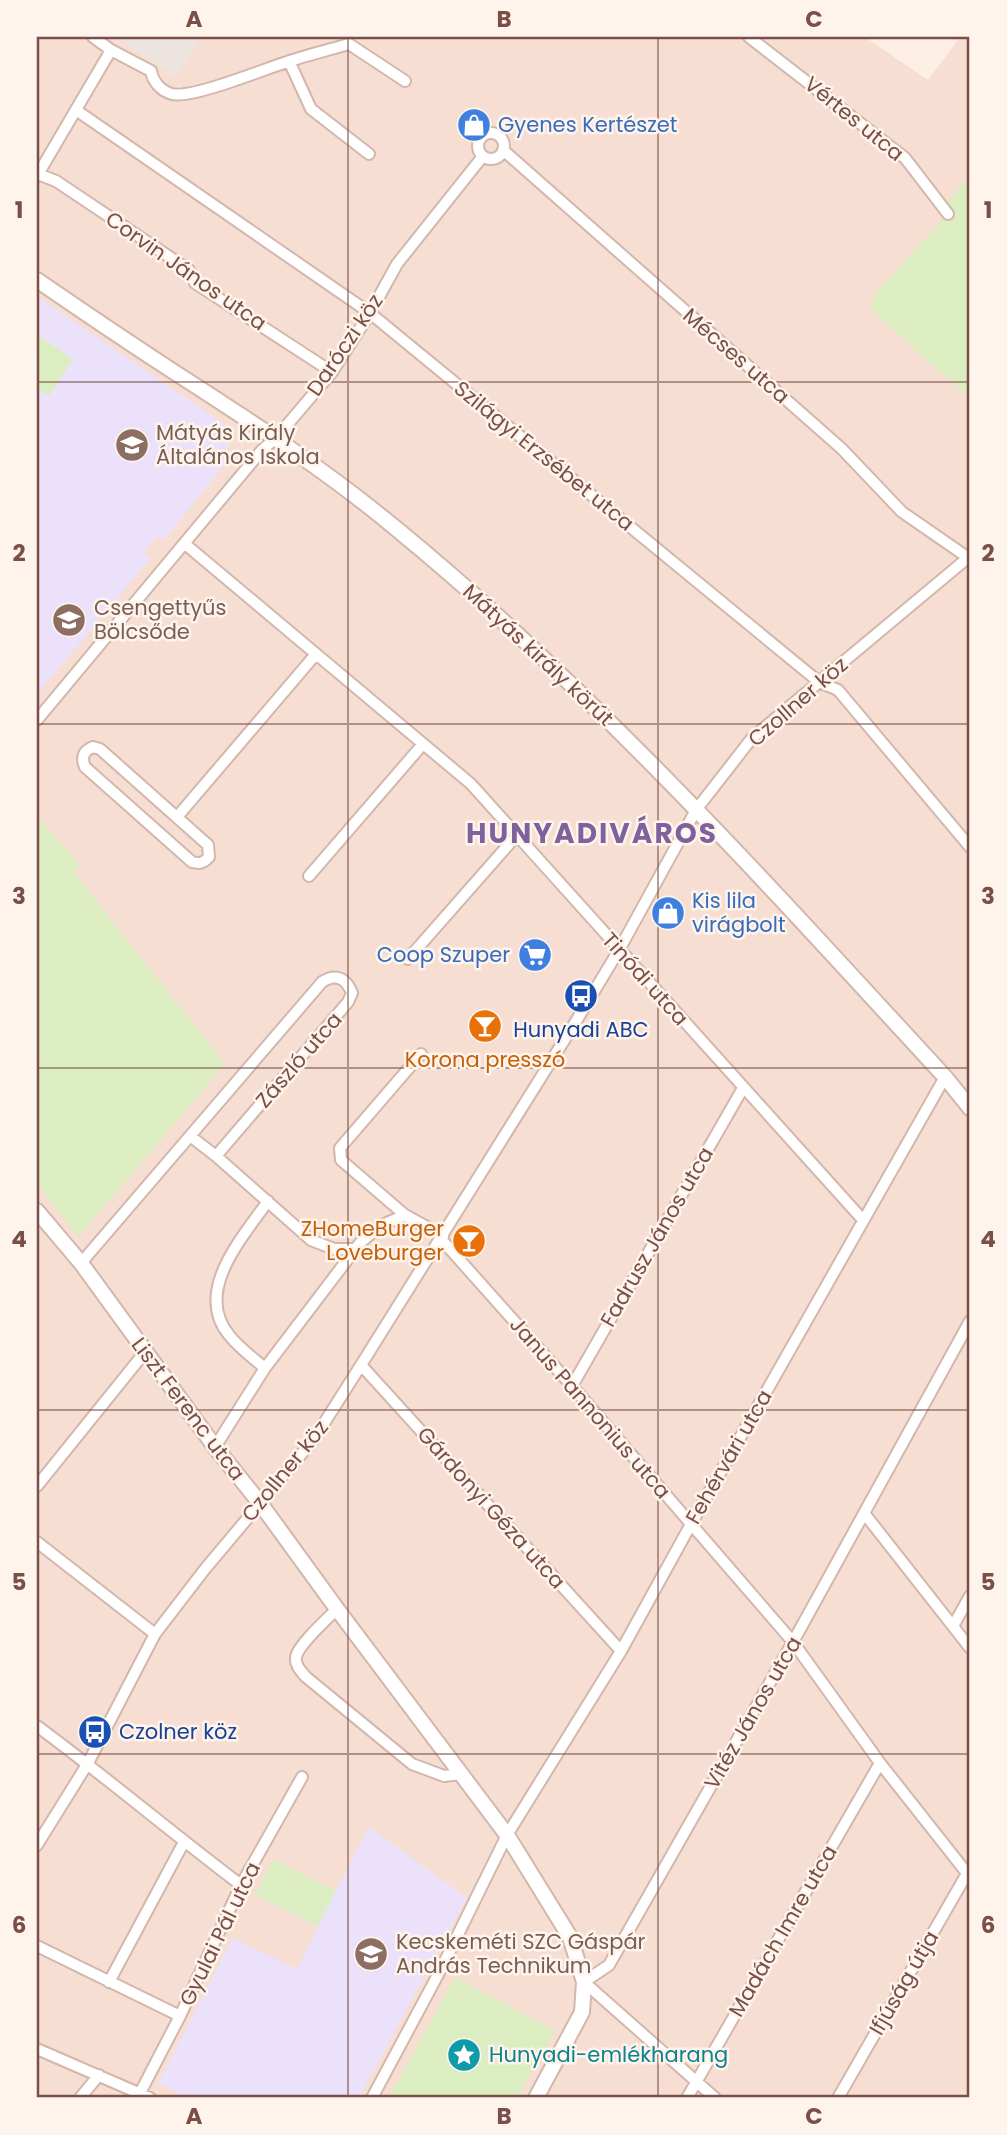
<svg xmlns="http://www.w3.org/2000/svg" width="1007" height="2135" viewBox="0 0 1007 2135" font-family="Poppins,sans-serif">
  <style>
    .residential { fill: #f6dfd2 }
    .industrial { fill: #ede3df }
    .education { fill: #ece1fa }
    .green { fill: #dbedc1 }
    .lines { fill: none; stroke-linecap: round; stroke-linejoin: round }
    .minor-casing { stroke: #d3b6ac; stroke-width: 14 }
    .tertiary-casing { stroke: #d3b6ac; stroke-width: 18 }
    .minor { stroke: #fff; stroke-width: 10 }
    .tertiary { stroke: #fff; stroke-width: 14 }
    .grid { fill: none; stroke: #794f47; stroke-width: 2; stroke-opacity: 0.55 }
    .labels { text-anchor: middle; stroke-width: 5; stroke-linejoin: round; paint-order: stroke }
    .street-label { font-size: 21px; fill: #794f47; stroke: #fff4ec }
    .shop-label { font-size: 21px; fill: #366cbe; stroke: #fff4ec; text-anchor: start }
    .education-label { font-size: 21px; fill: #785e54; stroke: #fff4ec; text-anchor: start }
    .transit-label { font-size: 21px; fill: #164399; stroke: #fff4ec }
    .food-label { font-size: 21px; fill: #c56008; stroke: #fff4ec }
    .culture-label { font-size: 21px; fill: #0d838f; stroke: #fff4ec; text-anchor: start }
    .district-label { font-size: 28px; font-weight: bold; letter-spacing: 2px; fill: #7e629d; stroke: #fff4ec }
    .neatline { fill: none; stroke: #794f47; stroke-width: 2.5 }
    .grid-label { font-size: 23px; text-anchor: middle; font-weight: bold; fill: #794f47 }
  </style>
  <rect width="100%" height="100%" fill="#feefe4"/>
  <!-- residential -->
  <path class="residential" d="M 37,37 L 865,37 L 928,80 L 960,37 L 970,37 L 970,175 L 947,204 L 953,211 L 871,310 L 970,398 L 970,2098 L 37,2098 Z"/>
  <!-- industrial -->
  <path class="industrial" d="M 116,37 L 201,37 L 176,78 Z"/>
  <!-- education -->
  <path class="education" d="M 37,296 L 230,428 L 226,463 L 164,540 L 157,536 L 144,554 L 150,559 L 37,694 Z
    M 369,1827 L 467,1898 L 359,2098 L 187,2098 L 158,2083 L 233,1938 L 297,1969 L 318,1927 L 255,1895 L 273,1859 L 336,1891 Z"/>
  <!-- green -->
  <path class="green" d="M 970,175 L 970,398 L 871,310 L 875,293 L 948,214 L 952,212 L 946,204 Z
    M 37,335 L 73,359 L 49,396 L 37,388 Z
    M 37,815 L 80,865 L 74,873 L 225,1064 L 78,1237 L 37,1183 Z
    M 273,1859 L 336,1891 L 318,1926 L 255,1895 Z
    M 455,1977 L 555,2031 L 517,2098 L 389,2098 Z"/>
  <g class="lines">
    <!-- minor casing -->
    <g class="minor-casing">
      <path id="minor" d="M 93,37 L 111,50 L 151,71 C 153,82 161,91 172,94 C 192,99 264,69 287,62 C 307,55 328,50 349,44
        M 749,37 L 905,158 L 948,214
        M 349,44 L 405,81
        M 289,61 L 311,109 L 369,154
        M 76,110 L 370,313 L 819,682 L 838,690 L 970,847
        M478 146a13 13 0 1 1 26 0a13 13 0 1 1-26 0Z
        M 503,150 L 842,449 L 902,512 L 970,559
        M 38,174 L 56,181 L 189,270 L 195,283 L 332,372
        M 37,176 L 111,50
        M 185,544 L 471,784 L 863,1220
        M 37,720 L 262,450 L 276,438 L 332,372 L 370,313 L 397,264 L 483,156
        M 93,747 L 100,749 L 208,845 L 209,857 C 203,863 200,864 192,862 L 85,767 C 81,758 83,751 93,747 Z
        M 177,817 L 316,654
        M 309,876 L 423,744
        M 408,959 L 517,835
        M 421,1054 L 340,1148 L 341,1160 L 405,1215 L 443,1236
        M 216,1156 L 311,1240 L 334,1249 L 357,1249
        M 441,1239 L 572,1386 L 793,1642 L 880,1763 L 970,1877
        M 81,1263 L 322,982 C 336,973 346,978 352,993 L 348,1002 L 216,1156 L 190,1136
        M 361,1365 L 621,1651
        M 265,1368 C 253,1358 239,1348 229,1335 C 193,1291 243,1237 268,1201
        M 572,1386 L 743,1088
        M 215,1447 L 265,1368 L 360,1243 L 380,1226 L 405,1215
        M 37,1486 L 145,1352
        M 864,1513 L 970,1648
        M 37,1542 L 155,1634
        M 337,1609 C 327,1619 298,1645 296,1657 C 295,1666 301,1671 306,1677 L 412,1764 L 444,1776 L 461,1774
        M 953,1626 L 970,1596
        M 37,1726 C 106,1777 172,1833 241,1885
        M 37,1845 L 88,1763 L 155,1634 L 205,1569 L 314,1439 L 361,1365 L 578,1018 L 619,950 L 696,810 L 752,738 L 970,556
        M 37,1946 L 180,2016
        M 109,1982 L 184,1842
        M 37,2049 L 150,2098
        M 140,2093 L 180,2016 L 241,1885 L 302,1777
        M 80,2098 L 99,2075
        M 372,2098 L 441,1969 L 507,1835 L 621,1651 L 691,1524 L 945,1077
        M 687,2098 L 880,1763
        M 715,2098 L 584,1982 L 609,1965 L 793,1642 L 970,1321
        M 838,2098 L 969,1870"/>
    </g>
    <!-- tertiary casing -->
    <g class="tertiary-casing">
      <path id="tertiary" d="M 37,280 C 82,311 128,342 174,372 C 249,420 324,469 393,526 C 595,691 769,886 945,1077 L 970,1108
        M 37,1211 L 81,1263 L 215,1447 L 260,1503 L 337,1609 L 507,1835 L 570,1937 L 584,1982 L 582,2012 L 536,2098"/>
    </g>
    <!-- minor -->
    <use href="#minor" class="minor"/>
    <!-- tertiary -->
    <use href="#tertiary" class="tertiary"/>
  </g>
  <!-- grid -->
  <path class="grid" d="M 348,37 L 348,2098M 658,37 L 658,2098M 37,382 L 970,382M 37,724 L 970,724M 37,1068 L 970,1068M 37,1410 L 970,1410M 37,1754 L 970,1754"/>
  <!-- icons -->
  <defs>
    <g id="shop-disc" transform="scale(1.75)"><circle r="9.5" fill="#3f7fe0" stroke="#fff4ec"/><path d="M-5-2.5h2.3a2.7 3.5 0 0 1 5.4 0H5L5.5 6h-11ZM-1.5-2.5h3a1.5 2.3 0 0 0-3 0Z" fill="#fff"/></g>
    <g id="school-disc" transform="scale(1.75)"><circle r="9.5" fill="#8d6e63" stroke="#fff4ec"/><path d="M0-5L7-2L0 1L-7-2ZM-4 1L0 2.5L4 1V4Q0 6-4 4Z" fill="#fff"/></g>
    <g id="supermarket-disc" transform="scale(1.75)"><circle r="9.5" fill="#3f7fe0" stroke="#fff4ec"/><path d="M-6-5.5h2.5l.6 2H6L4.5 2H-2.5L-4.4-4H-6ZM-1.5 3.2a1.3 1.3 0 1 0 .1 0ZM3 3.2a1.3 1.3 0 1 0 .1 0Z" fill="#fff"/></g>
    <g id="bus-disc" transform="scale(1.75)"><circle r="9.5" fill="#1a4fb4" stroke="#fff4ec"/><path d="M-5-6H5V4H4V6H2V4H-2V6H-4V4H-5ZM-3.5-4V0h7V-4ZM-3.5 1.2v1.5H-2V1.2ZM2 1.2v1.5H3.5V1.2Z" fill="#fff"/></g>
    <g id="bar-disc" transform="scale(1.75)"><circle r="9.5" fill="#e8710a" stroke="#fff4ec"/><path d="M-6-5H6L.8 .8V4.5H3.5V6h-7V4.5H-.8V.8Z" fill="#fff"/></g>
    <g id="sight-disc" transform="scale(1.75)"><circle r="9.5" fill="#0f9aa8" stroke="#fff4ec"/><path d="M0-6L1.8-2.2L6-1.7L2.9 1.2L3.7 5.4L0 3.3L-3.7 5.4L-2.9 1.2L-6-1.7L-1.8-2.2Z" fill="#fff"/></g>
  </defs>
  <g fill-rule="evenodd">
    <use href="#shop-disc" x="474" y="125"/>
    <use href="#school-disc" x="132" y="445"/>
    <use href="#school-disc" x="69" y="620"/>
    <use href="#shop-disc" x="668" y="913"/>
    <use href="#supermarket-disc" x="535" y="955"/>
    <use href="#bus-disc" x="581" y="996"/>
    <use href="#bar-disc" x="485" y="1026"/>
    <use href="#bar-disc" x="469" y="1241"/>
    <use href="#bus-disc" x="95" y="1732"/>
    <use href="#school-disc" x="371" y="1954"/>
    <use href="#sight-disc" x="464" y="2055"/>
  </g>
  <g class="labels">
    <!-- street labels -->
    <g class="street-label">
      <text transform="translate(854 119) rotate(39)" y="7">Vértes utca</text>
      <text transform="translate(186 271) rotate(35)" y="7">Corvin János utca</text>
      <text transform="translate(345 345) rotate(-56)" y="7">Daróczi köz</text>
      <text transform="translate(736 356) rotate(41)" y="7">Mécses utca</text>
      <text transform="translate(544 456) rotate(39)" y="7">Szilágyi Erzsébet utca</text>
      <text transform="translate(538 655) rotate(43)" y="7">Mátyás király körút</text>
      <text transform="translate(798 702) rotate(-41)" y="7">Czollner köz</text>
      <text transform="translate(645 979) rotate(48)" y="7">Tinódi utca</text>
      <text transform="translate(299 1060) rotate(-49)" y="7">Zászló utca</text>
      <text transform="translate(657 1237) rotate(-60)" y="7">Fadrusz János utca</text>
      <text transform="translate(590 1408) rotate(49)" y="7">Janus Pannonius utca</text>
      <text transform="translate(188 1409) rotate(53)" y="7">Liszt Ferenc utca</text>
      <text transform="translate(729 1457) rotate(-60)" y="7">Fehérvári utca</text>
      <text transform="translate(285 1471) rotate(-51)" y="7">Czollner köz</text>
      <text transform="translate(491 1508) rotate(48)" y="7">Gárdonyi Géza utca</text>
      <text transform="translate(753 1713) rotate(-60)" y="7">Vitéz János utca</text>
      <text transform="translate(783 1931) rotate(-60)" y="7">Madách Imre utca</text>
      <text transform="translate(220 1934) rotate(-64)" y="7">Gyulai Pál utca</text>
      <text transform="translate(904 1983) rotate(-60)" y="7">Ifjúság útja</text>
    </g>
    <!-- shop labels -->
    <g class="shop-label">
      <text x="498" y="132">Gyenes Kertészet</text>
      <text x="692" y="908">Kis lila<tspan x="692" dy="24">virágbolt</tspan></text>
      <text x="510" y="962" text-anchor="end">Coop Szuper</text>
    </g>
    <!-- education labels -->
    <g class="education-label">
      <text x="156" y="440">Mátyás Király<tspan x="156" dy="24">Általános Iskola</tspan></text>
      <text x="94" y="615">Csengettyűs<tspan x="94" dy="24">Bölcsőde</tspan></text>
      <text x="396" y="1949">Kecskeméti SZC Gáspár<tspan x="396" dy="24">András Technikum</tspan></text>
    </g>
    <!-- transit labels -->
    <g class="transit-label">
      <text x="581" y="1037">Hunyadi ABC</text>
      <text x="119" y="1739" text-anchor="start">Czolner köz</text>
    </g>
    <!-- food labels -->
    <g class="food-label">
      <text x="485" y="1067">Korona presszó</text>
      <text x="444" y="1236" text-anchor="end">ZHomeBurger<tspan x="444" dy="24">Loveburger</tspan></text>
    </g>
    <!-- culture labels -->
    <g class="culture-label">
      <text x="489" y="2062">Hunyadi-emlékharang</text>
    </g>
    <!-- district labels -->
    <g class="district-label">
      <text x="592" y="843">HUNYADIVÁROS</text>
    </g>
  </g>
  <!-- border -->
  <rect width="1007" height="2135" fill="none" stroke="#fff4ec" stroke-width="77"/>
  <rect x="38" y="38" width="930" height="2058" class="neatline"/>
  <g class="grid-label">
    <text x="194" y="27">A</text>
    <text x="504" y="27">B</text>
    <text x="814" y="27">C</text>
    <text x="19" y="218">1</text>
    <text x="988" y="218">1</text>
    <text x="19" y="561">2</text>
    <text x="988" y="561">2</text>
    <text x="19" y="904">3</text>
    <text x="988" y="904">3</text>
    <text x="19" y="1247">4</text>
    <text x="988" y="1247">4</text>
    <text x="19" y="1590">5</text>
    <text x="988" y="1590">5</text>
    <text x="19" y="1933">6</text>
    <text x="988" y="1933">6</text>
    <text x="194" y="2124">A</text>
    <text x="504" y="2124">B</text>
    <text x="814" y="2124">C</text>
  </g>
</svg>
